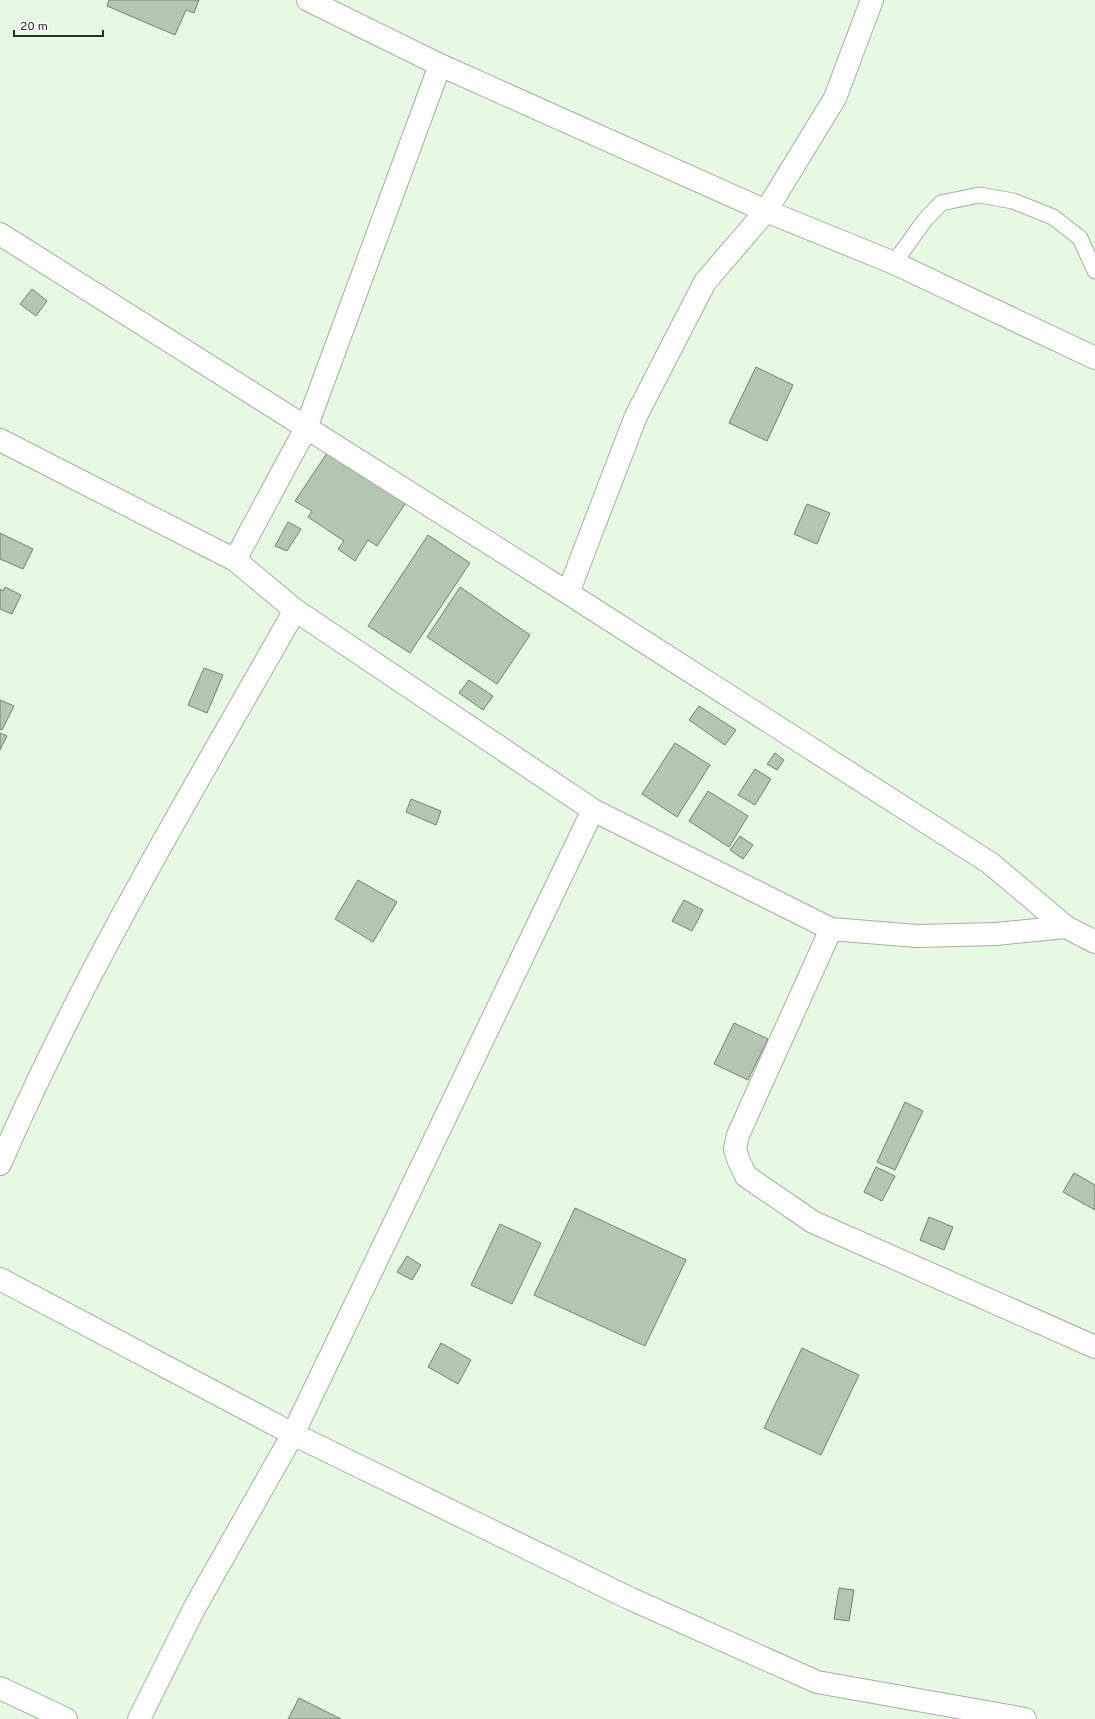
<svg xmlns="http://www.w3.org/2000/svg" width="1095" height="1719" viewBox="0 0 1095 1719" font-family="Overpass,sans-serif">
  <style>
    .building { fill: #b4c5b0; stroke: #748370 }
    .lines { fill: none; stroke-linecap: round; stroke-linejoin: round }
    .service-casing { stroke: #a1b19d; stroke-width: 17 }
    .minor-casing { stroke: #a1b19d; stroke-width: 24 }
    .service { stroke: #fff; stroke-width: 15 }
    .minor { stroke: #fff; stroke-width: 22 }
  </style>
  <rect width="100%" height="100%" fill="#e7f9e3"/>
  <!-- building -->
  <path class="building" d="M 109,0 L 199,0 L 194,13 L 186,10 L 175,35 L 107,6 Z
    M 32,289 L 47,301 L 36,316 L 20,304 Z
    M 756,367 L 793,385 L 767,441 L 729,423 Z
    M 329,450 L 407,501 L 377,546 L 368,540 L 355,561 L 338,549 L 344,541 L 308,517 L 312,511 L 295,501 Z
    M 807,504 L 830,513 L 817,544 L 794,534 Z
    M 288,522 L 301,529 L 287,551 L 275,546 Z
    M 0,533 L 33,549 L 23,569 L 0,559 Z
    M 428,535 L 470,563 L 410,653 L 368,626 Z
    M 5,587 L 21,595 L 12,614 L 0,609 L 0,589 L 3,591 Z
    M 460,587 L 530,635 L 497,684 L 427,637 Z
    M 204,668 L 223,675 L 207,713 L 188,705 Z
    M 469,680 L 493,696 L 483,710 L 459,693 Z
    M 0,700 L 14,706 L 2,730 L 0,729 Z
    M 699,706 L 736,730 L 725,745 L 689,720 Z
    M 0,733 L 7,736 L 0,750 Z
    M 675,743 L 710,765 L 677,817 L 642,794 Z
    M 775,753 L 784,760 L 777,770 L 767,764 Z
    M 755,769 L 771,779 L 755,805 L 738,795 Z
    M 708,791 L 748,816 L 729,847 L 689,821 Z
    M 411,799 L 441,811 L 436,825 L 406,812 Z
    M 740,836 L 753,845 L 743,859 L 730,850 Z
    M 358,880 L 397,902 L 373,942 L 335,919 Z
    M 684,900 L 703,910 L 692,931 L 672,921 Z
    M 734,1023 L 768,1039 L 748,1080 L 714,1064 Z
    M 905,1102 L 923,1111 L 895,1170 L 877,1162 Z
    M 876,1167 L 895,1176 L 882,1201 L 864,1192 Z
    M 1074,1173 L 1095,1185 L 1095,1210 L 1063,1192 Z
    M 575,1208 L 686,1260 L 645,1346 L 534,1295 Z
    M 929,1217 L 953,1227 L 944,1250 L 920,1240 Z
    M 500,1224 L 541,1243 L 512,1304 L 471,1285 Z
    M 407,1256 L 421,1265 L 412,1280 L 397,1272 Z
    M 441,1343 L 471,1360 L 458,1384 L 428,1367 Z
    M 802,1348 L 859,1375 L 821,1455 L 764,1428 Z
    M 839,1588 L 854,1590 L 849,1621 L 834,1619 Z
    M 299,1698 L 341,1719 L 288,1719 Z"/>
  <g class="lines">
    <!-- service casing -->
    <g class="service-casing">
      <path id="service" d="M 894,263 L 925,220 L 941,203 L 979,195 L 1013,201 L 1053,217 L 1080,238 L 1095,271"/>
    </g>
    <!-- minor casing -->
    <g class="minor-casing">
      <path id="minor" d="M 308,0 L 440,65 L 766,211 L 894,263 L 1095,358
        M 0,234 L 568,593 L 990,863 L 1066,927 L 1095,942
        M 0,440 L 235,560 L 295,610 L 593,810 L 831,929 L 917,936 L 996,934 L 1066,927
        M 235,560 L 306,428 L 440,65
        M 568,593 L 636,416 L 705,282 L 766,211 L 835,98 L 872,0
        M 831,929 L 738,1135 L 735,1149 L 738,1159 L 746,1176 L 813,1222 L 1095,1347
        M 0,1164 C 83,972 192,792 295,610
        M 0,1279 L 293,1434 L 631,1599 L 817,1682 L 1025,1719
        M 0,1688 L 66,1719
        M 139,1719 L 195,1607 L 293,1434 L 593,810"/>
    </g>
    <!-- service -->
    <use href="#service" class="service"/>
    <!-- minor -->
    <use href="#minor" class="minor"/>
  </g>
  <!-- scale -->
  <path d="M14 30v6h89v-6" fill="none" stroke="#282f27" stroke-width="2"/>
  <text x="20" y="30" font-size="12" fill="#282f27" stroke="#ffffff" stroke-width="3" paint-order="stroke">20 m</text>
</svg>
